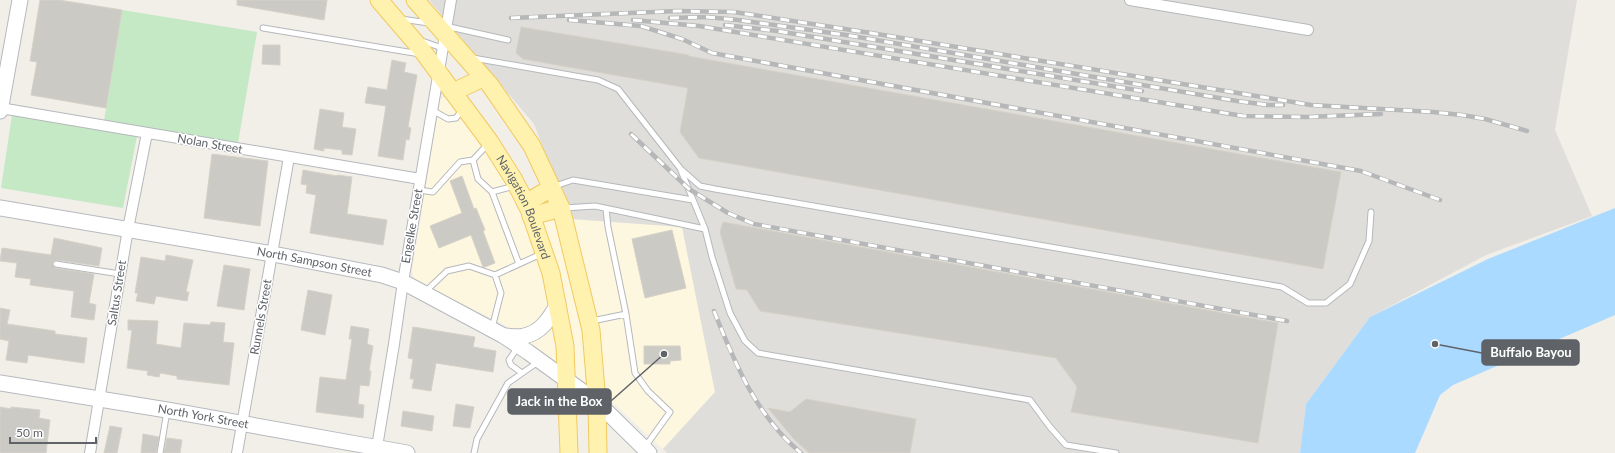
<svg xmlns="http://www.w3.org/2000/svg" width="1615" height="453" viewBox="0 0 1615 453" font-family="Lato,sans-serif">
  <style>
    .commercial { fill: #fef7e0 }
    .industrial { fill: #e0deda }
    .green { fill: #c5e8c5 }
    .water { fill: #aadaff }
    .building { fill: #cccac5; stroke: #d6d1c6 }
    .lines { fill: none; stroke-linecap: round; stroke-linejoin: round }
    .lane-casing { stroke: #b5b8bc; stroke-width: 7 }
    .street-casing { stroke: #b5b8bc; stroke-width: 12 }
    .secondary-casing { stroke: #b6babf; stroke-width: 17 }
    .primary-casing { stroke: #f2c960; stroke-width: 19 }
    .lane { stroke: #fff; stroke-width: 5 }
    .street { stroke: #fff; stroke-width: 10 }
    .secondary { stroke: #fff; stroke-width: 15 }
    .primary { stroke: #fff2af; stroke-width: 17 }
    .rail-casing { stroke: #b6b7b8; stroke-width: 4.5 }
    .rail { stroke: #fff; stroke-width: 3; stroke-dasharray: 9; stroke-linecap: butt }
    .labels { text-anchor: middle; stroke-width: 3; stroke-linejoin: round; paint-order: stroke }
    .street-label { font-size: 12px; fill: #5f6368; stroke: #fff }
    .leader { fill: none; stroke: #5f6368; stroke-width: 1.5 }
    .callout-dot { fill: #5f6368; stroke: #fff; stroke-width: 1.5 }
    .callout { fill: #5f6368; stroke: #5f6368; stroke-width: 1.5 }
    .callout-label { font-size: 13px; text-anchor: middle; font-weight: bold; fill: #fff }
  </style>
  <rect width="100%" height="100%" fill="#f1efe8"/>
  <!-- commercial -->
  <path class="commercial" d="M 445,97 L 452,99 L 498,165 L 524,223 L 571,219 L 682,227 L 715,392 L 663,449 L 612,402 L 585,387 L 555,361 L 503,324 L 415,281 L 412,271 L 440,99 Z"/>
  <!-- industrial -->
  <path class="industrial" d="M 429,0 L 1577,0 L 1555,130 L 1592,216 L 1486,255 L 1370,317 L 1306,404 L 1300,453 L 667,453 L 663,449 L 715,392 L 682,227 L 571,219 L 534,124 Z"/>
  <!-- green -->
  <path class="green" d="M 122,10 L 257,32 L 238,143 L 104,121 Z
    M 12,115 L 137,136 L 123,208 L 1,188 Z"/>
  <!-- water -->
  <path class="water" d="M 1615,208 L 1615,315 L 1453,385 L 1440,395 L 1415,453 L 1300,453 L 1306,404 L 1370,317 L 1488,259 Z"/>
  <!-- building -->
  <path class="building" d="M 40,0 L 59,0 L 122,10 L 106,108 L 31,95 L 37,62 L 30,61 Z
    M 237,0 L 327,0 L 324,20 L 237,5 Z
    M 521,27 L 689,55 L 688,56 L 1341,172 L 1323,269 L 699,158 L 680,132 L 688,88 L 523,59 L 516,53 Z
    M 263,45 L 280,45 L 280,65 L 262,64 Z
    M 392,60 L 406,63 L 404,72 L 417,75 L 408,127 L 411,128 L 409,140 L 406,139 L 403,160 L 378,156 L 386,106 L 365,103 L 368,87 L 387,90 Z
    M 320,109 L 344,113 L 342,127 L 356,129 L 352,155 L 342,154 L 342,150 L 324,148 L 324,151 L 314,149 Z
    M 212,154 L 268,161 L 260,226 L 204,218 Z
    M 303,170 L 337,176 L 337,175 L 352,177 L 347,214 L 387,220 L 383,245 L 310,233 L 316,195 L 306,193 L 307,185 L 301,184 Z
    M 462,176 L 474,209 L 476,208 L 485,230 L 483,231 L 495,263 L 485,267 L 483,267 L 471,235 L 439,248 L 430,226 L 462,213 L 450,181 Z
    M 723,222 L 1278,323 L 1258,443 L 1071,412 L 1077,387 L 1056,358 L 760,311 L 747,290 L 736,289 L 720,232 Z
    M 672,230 L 686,288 L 645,298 L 632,239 Z
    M 54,238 L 102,248 L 99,266 L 57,260 L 53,261 L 52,264 L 55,268 L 94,274 L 89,303 L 96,305 L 94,320 L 71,317 L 74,291 L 30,285 L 31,279 L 15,277 L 17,263 L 0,261 L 2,248 L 51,255 Z
    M 166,255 L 193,260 L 186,292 L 189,292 L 187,301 L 156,296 L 154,304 L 136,301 L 138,293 L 135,293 L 141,257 L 165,261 Z
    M 224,265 L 250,269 L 244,310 L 217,306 Z
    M 308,290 L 332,295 L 325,335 L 301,330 Z
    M 0,308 L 10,310 L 7,324 L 55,331 L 55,334 L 87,338 L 84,363 L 28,355 L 27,363 L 6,360 L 9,341 L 0,339 Z
    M 128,320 L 158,321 L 156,344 L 181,348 L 184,323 L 210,325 L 211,322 L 225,323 L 223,342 L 234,343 L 229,385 L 177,379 L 177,376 L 160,373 L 159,377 L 147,375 L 148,371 L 127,368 L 132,330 L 128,330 Z
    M 351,326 L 369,329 L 367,344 L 373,346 L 369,371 L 371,371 L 369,386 L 360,385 L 358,404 L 364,405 L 363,418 L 316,412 L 320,377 L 346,380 L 352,339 L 349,339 Z
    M 413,327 L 475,337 L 473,347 L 496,351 L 493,372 L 436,363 L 431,391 L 412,388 L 414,379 L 410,379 L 413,359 L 408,358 Z
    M 644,346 L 680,346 L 681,360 L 670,361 L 670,364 L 644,364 Z
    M 806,399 L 916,419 L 910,453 L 809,453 L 793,438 L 768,408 L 790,412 Z
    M 456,404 L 474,407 L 470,428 L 453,426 Z
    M 0,407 L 11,409 L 11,407 L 40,410 L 39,418 L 50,420 L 46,453 L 0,453 Z
    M 403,411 L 434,416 L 432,431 L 401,426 Z
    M 110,426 L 122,428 L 117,453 L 104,453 Z
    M 143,434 L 159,437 L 156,453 L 141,453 Z
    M 167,438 L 182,440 L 180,453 L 164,453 Z"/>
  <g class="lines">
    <!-- lane casing -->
    <g class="lane-casing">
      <path id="lane" d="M 401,19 L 429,23
        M 445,26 L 508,40
        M 263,28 L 420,54
        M 422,41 L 445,49
        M 473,58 L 598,80 L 618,89 L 680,168 L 705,229 L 712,257 L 730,313 L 745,341 L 758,353 L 1030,400 L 1050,427 L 1066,445 L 1116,453
        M 432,110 L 448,119 L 456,118 L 463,109
        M 488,144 L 473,160 L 478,179 L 492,192 L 514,186
        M 682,170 L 700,186 L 715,189 L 1282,287 L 1308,303 L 1326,303 L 1350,284 L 1369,241 L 1371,212
        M 555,186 L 573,180 L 693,200
        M 418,190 L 433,192 L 460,162 L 473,160
        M 492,192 L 519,264
        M 564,208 L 595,206 L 705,229
        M 606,209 L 608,227 L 626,314 L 635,373 L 648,391 L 670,412 L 645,447
        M 56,264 L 120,274
        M 495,275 L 541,254
        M 425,292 L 447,271 L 469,266 L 495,275 L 501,293 L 492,328
        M 592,321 L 626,314
        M 518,347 L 509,360 L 511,365 L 522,373
        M 160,453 L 167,411
        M 474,453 L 477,439 L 508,383 L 538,362"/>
    </g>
    <!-- street casing -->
    <g class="street-casing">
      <path id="street" d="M 1130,0 L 1308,30
        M 0,108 L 420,179
        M 90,453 L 128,229 L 147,133
        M 237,453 L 289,157
        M 376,453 L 394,344 L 403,282 L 451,0"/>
    </g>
    <!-- secondary casing -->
    <g class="secondary-casing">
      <g id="secondary">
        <path d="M 0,111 L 20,0"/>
        <path id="s1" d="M 0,208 L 273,254 L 382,275 L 403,282 L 504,336 L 528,352 L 597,402 L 649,453"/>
        <path d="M 504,336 C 510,336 518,338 524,336 C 541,333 550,318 558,304"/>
        <path id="s2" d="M 0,383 L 167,410 L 407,453"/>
      </g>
    </g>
    <!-- primary casing -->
    <g class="primary-casing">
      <g id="primary">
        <path id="s3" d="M 379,0 L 421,49 L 490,142 L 514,180 L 529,209 L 551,273 L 565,346 L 569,453"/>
        <path d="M 415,0 L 490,85 L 532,146 L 561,208 L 591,330 L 597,402 L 598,453"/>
        <path d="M 453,92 L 483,78"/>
        <path d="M 526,203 L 551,188"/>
        <path d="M 531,216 L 561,208"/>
      </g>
    </g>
    <!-- lane -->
    <use href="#lane" class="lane"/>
    <!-- street -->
    <use href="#street" class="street"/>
    <!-- secondary -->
    <use href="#secondary" class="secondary"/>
    <!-- primary -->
    <use href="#primary" class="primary"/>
    <!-- rail casing -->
    <g class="rail-casing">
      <path id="rail" d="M 511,18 L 677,11 L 734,12 L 871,33 L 1311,105 L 1433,112 L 1462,115 L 1485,119 L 1527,131
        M 670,18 L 707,17 L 738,20 L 846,35 L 1237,101 L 1268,105 L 1283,105
        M 569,20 L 641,26 L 682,39 L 712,53 L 1361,171 L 1440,200
        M 633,20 L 699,26 L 1243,116 L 1307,117 L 1381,114
        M 725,25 L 777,31 L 1142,91
        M 631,134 L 689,189 L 728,213 L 754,224 L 1287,321
        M 714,311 C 735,363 756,416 801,453"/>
    </g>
    <!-- rail -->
    <use href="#rail" class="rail"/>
  </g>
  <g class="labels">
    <!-- street labels -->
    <g class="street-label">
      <text transform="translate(210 144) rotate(10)" y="4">Nolan Street</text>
      <text dy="4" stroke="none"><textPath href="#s3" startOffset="254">Navigation Boulevard</textPath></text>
      <text transform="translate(412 226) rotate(-80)" y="4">Engelke Street</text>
      <text dy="4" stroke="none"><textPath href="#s1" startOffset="319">North Sampson Street</textPath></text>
      <text transform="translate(117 293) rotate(-81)" y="4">Saltus Street</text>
      <text transform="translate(261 317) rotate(-80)" y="4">Runnels Street</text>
      <text dy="4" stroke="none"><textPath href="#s2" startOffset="206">North York Street</textPath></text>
    </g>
  </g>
  <!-- callouts -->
  <path class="leader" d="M1435 344L1482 353M664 354L611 401"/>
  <g class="callout-dot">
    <circle cx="1435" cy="344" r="4"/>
    <circle cx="664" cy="354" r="4"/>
  </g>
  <g class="callout">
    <rect x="1482" y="340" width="97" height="25" rx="4"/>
    <rect x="508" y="389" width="103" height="25" rx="4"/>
  </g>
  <g class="callout-label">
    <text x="1531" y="357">Buffalo Bayou</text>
    <text x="559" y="406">Jack in the Box</text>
  </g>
  <!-- scale -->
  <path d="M10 437v6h86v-6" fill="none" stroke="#5f6368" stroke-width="2"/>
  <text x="16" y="437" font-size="12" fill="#5f6368" stroke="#ffffff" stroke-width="3" paint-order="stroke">50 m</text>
</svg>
